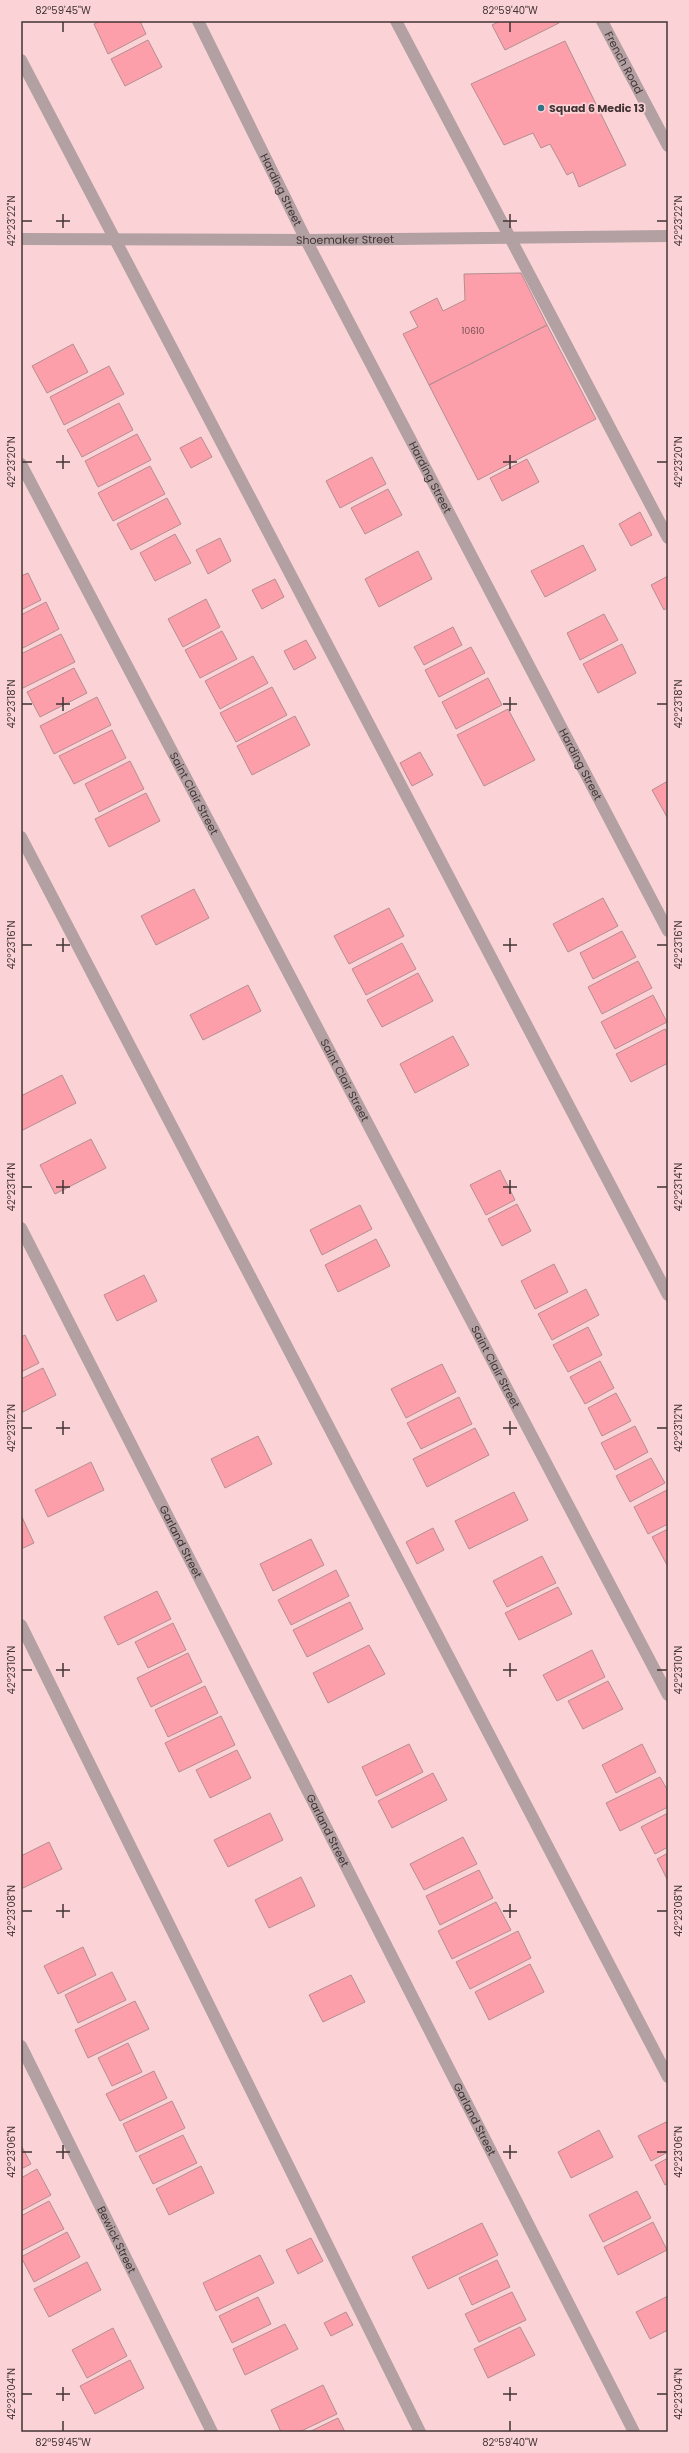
<svg xmlns="http://www.w3.org/2000/svg" width="689" height="2453" viewBox="0 0 689 2453" font-family="Poppins,sans-serif">
  <style>
    .building { fill: #fd9faa; stroke: #b38e91 }
    .lines { fill: none; stroke-linecap: round; stroke-linejoin: round }
    .minor { stroke: #b2a0a2; stroke-width: 12 }
    .ticks { fill: none; stroke: #423334; stroke-width: 1.5 }
    .poi-dot { fill: #337287; stroke: #fbd3d6; stroke-width: 1.5 }
    .labels { text-anchor: middle; stroke-width: 3.5; stroke-linejoin: round; paint-order: stroke }
    .number-label { font-size: 9px; fill: #714e52 }
    .street-label { font-size: 11px; fill: #423334; stroke: #fbd3d6 }
    .poi-label { font-size: 11px; font-weight: bold; fill: #423334; stroke: #fbd3d6; text-anchor: start }
    .neatline { fill: none; stroke: #423334; stroke-width: 1.5 }
    .ticks-label { font-size: 10px; text-anchor: middle; fill: #423334 }
  </style>
  <rect width="100%" height="100%" fill="#fbd3d6"/>
  <!-- building -->
  <path class="building" d="M 100,21 L 140,21 L 146,34 L 108,54 L 94,24 Z
    M 500,21 L 558,21 L 559,23 L 505,50 L 492,25 Z
    M 148,40 L 162,67 L 125,86 L 111,59 Z
    M 565,41 L 626,165 L 579,187 L 573,172 L 567,175 L 550,144 L 541,148 L 533,133 L 504,145 L 471,84 Z
    M 521,273 L 547,325 L 429,385 L 403,334 L 418,327 L 410,312 L 437,298 L 443,311 L 465,300 L 464,274 Z
    M 547,325 L 596,419 L 478,480 L 429,385 Z
    M 73,344 L 88,372 L 47,393 L 32,366 Z
    M 109,366 L 124,394 L 64,425 L 50,397 Z
    M 119,403 L 133,430 L 82,457 L 67,430 Z
    M 137,434 L 151,460 L 98,487 L 85,461 Z
    M 201,437 L 212,457 L 191,468 L 180,448 Z
    M 372,457 L 386,484 L 340,508 L 326,481 Z
    M 527,459 L 539,482 L 502,501 L 490,478 Z
    M 150,466 L 165,494 L 113,521 L 98,493 Z
    M 388,489 L 402,515 L 365,534 L 351,508 Z
    M 167,498 L 181,524 L 131,550 L 117,524 Z
    M 640,512 L 652,535 L 631,546 L 619,524 Z
    M 175,534 L 191,563 L 155,581 L 140,553 Z
    M 220,538 L 231,561 L 208,574 L 196,550 Z
    M 583,545 L 596,570 L 545,597 L 531,571 Z
    M 418,551 L 432,579 L 379,607 L 365,579 Z
    M 28,573 L 41,600 L 21,610 L 21,576 Z
    M 668,576 L 668,607 L 664,610 L 651,585 Z
    M 275,579 L 284,597 L 262,609 L 252,590 Z
    M 206,599 L 220,627 L 183,647 L 168,619 Z
    M 46,602 L 59,629 L 21,649 L 21,615 Z
    M 604,614 L 618,640 L 580,660 L 567,633 Z
    M 453,627 L 462,645 L 424,665 L 414,647 Z
    M 222,631 L 237,659 L 200,678 L 185,650 Z
    M 61,634 L 75,662 L 21,689 L 21,654 Z
    M 306,640 L 316,658 L 294,670 L 284,651 Z
    M 622,644 L 636,673 L 598,693 L 583,664 Z
    M 471,647 L 485,673 L 439,697 L 425,670 Z
    M 253,656 L 268,683 L 220,709 L 205,681 Z
    M 74,668 L 87,693 L 40,717 L 27,692 Z
    M 488,678 L 502,705 L 456,729 L 442,702 Z
    M 272,687 L 287,715 L 236,742 L 220,713 Z
    M 97,697 L 111,725 L 54,754 L 40,726 Z
    M 508,709 L 535,760 L 484,786 L 457,735 Z
    M 295,716 L 310,745 L 252,775 L 237,746 Z
    M 112,730 L 126,758 L 74,784 L 59,756 Z
    M 420,752 L 433,775 L 412,786 L 400,763 Z
    M 130,761 L 144,789 L 99,812 L 85,784 Z
    M 668,781 L 668,817 L 667,817 L 652,790 Z
    M 146,793 L 160,821 L 109,847 L 95,819 Z
    M 194,889 L 209,918 L 156,945 L 141,916 Z
    M 603,898 L 618,926 L 568,952 L 553,924 Z
    M 389,908 L 404,936 L 349,964 L 334,936 Z
    M 622,931 L 636,957 L 593,979 L 580,953 Z
    M 402,943 L 416,969 L 366,995 L 352,969 Z
    M 638,961 L 652,988 L 602,1014 L 588,987 Z
    M 418,973 L 433,1001 L 382,1027 L 367,1000 Z
    M 248,985 L 261,1011 L 203,1040 L 190,1015 Z
    M 653,995 L 667,1022 L 615,1049 L 601,1022 Z
    M 665,1029 L 668,1034 L 668,1063 L 631,1082 L 616,1054 Z
    M 453,1036 L 469,1065 L 415,1093 L 400,1064 Z
    M 62,1075 L 76,1103 L 23,1130 L 21,1126 L 21,1096 Z
    M 91,1139 L 106,1168 L 55,1194 L 40,1165 Z
    M 500,1170 L 515,1200 L 486,1215 L 470,1185 Z
    M 517,1204 L 531,1231 L 502,1246 L 488,1219 Z
    M 360,1205 L 372,1229 L 322,1255 L 310,1230 Z
    M 376,1239 L 390,1266 L 338,1292 L 325,1265 Z
    M 554,1264 L 568,1292 L 535,1309 L 521,1281 Z
    M 144,1275 L 157,1301 L 117,1321 L 104,1295 Z
    M 586,1289 L 599,1315 L 552,1340 L 538,1314 Z
    M 588,1327 L 602,1355 L 568,1372 L 553,1345 Z
    M 25,1335 L 39,1363 L 21,1372 L 21,1337 Z
    M 600,1361 L 614,1388 L 585,1404 L 570,1377 Z
    M 442,1364 L 456,1392 L 406,1418 L 391,1389 Z
    M 43,1368 L 56,1395 L 21,1413 L 21,1379 Z
    M 616,1393 L 631,1421 L 602,1436 L 588,1408 Z
    M 459,1397 L 472,1424 L 421,1449 L 407,1423 Z
    M 635,1426 L 648,1452 L 615,1470 L 601,1443 Z
    M 475,1428 L 489,1455 L 427,1487 L 413,1459 Z
    M 258,1436 L 272,1464 L 225,1488 L 211,1459 Z
    M 651,1458 L 665,1483 L 630,1502 L 616,1476 Z
    M 91,1462 L 104,1490 L 48,1517 L 35,1490 Z
    M 667,1490 L 668,1524 L 648,1534 L 634,1507 Z
    M 514,1492 L 528,1520 L 469,1549 L 455,1521 Z
    M 21,1515 L 34,1543 L 21,1549 Z
    M 433,1528 L 444,1550 L 417,1564 L 406,1542 Z
    M 668,1529 L 668,1565 L 667,1565 L 652,1537 Z
    M 311,1539 L 324,1565 L 273,1591 L 260,1564 Z
    M 542,1556 L 556,1583 L 507,1607 L 493,1581 Z
    M 336,1570 L 349,1596 L 291,1625 L 278,1600 Z
    M 558,1587 L 572,1614 L 519,1640 L 505,1613 Z
    M 157,1591 L 171,1619 L 118,1645 L 104,1617 Z
    M 350,1602 L 363,1629 L 307,1657 L 293,1630 Z
    M 173,1623 L 186,1650 L 148,1668 L 135,1642 Z
    M 369,1645 L 385,1674 L 328,1703 L 313,1673 Z
    M 592,1650 L 605,1677 L 557,1701 L 543,1675 Z
    M 188,1653 L 202,1682 L 151,1707 L 137,1678 Z
    M 608,1681 L 623,1709 L 583,1729 L 568,1701 Z
    M 205,1686 L 218,1713 L 168,1737 L 155,1710 Z
    M 221,1716 L 235,1745 L 179,1772 L 165,1743 Z
    M 409,1744 L 423,1772 L 376,1796 L 362,1767 Z
    M 642,1744 L 656,1772 L 616,1793 L 602,1765 Z
    M 237,1750 L 251,1778 L 210,1798 L 196,1770 Z
    M 433,1773 L 447,1800 L 392,1828 L 378,1801 Z
    M 660,1777 L 668,1791 L 668,1807 L 620,1831 L 606,1803 Z
    M 270,1813 L 283,1840 L 228,1867 L 214,1840 Z
    M 668,1813 L 668,1847 L 655,1854 L 641,1827 Z
    M 463,1837 L 477,1864 L 424,1890 L 410,1864 Z
    M 49,1842 L 62,1869 L 21,1889 L 21,1856 Z
    M 668,1853 L 668,1881 L 657,1859 Z
    M 479,1870 L 493,1898 L 440,1925 L 426,1896 Z
    M 301,1877 L 315,1906 L 269,1928 L 255,1900 Z
    M 496,1902 L 511,1930 L 452,1959 L 438,1931 Z
    M 518,1931 L 531,1958 L 470,1989 L 456,1962 Z
    M 83,1947 L 96,1975 L 58,1994 L 44,1966 Z
    M 530,1964 L 544,1992 L 489,2020 L 475,1992 Z
    M 112,1972 L 126,2000 L 78,2023 L 65,1995 Z
    M 351,1975 L 365,2002 L 323,2022 L 309,1995 Z
    M 135,2001 L 149,2029 L 88,2058 L 75,2030 Z
    M 128,2043 L 142,2072 L 112,2086 L 98,2058 Z
    M 154,2071 L 167,2098 L 120,2121 L 106,2094 Z
    M 172,2101 L 185,2128 L 136,2152 L 123,2124 Z
    M 666,2122 L 668,2126 L 668,2152 L 651,2161 L 638,2136 Z
    M 599,2130 L 613,2157 L 571,2178 L 558,2152 Z
    M 183,2135 L 197,2163 L 153,2184 L 139,2156 Z
    M 21,2145 L 31,2164 L 21,2169 Z
    M 668,2158 L 668,2183 L 665,2185 L 655,2165 Z
    M 201,2166 L 214,2193 L 169,2215 L 156,2189 Z
    M 37,2169 L 51,2195 L 21,2211 L 21,2178 Z
    M 637,2191 L 651,2218 L 603,2242 L 589,2215 Z
    M 49,2201 L 64,2229 L 21,2251 L 21,2216 Z
    M 653,2222 L 667,2250 L 618,2275 L 604,2247 Z
    M 482,2223 L 498,2255 L 428,2289 L 412,2257 Z
    M 67,2232 L 80,2257 L 34,2282 L 21,2257 Z
    M 311,2238 L 323,2261 L 298,2274 L 286,2250 Z
    M 260,2255 L 274,2283 L 216,2311 L 203,2283 Z
    M 497,2260 L 510,2287 L 472,2305 L 459,2278 Z
    M 87,2262 L 101,2290 L 49,2317 L 34,2289 Z
    M 512,2292 L 526,2320 L 479,2342 L 465,2314 Z
    M 668,2296 L 668,2330 L 650,2339 L 636,2312 Z
    M 258,2297 L 271,2324 L 232,2343 L 219,2316 Z
    M 346,2312 L 353,2325 L 331,2336 L 324,2323 Z
    M 285,2324 L 298,2349 L 245,2375 L 233,2349 Z
    M 520,2327 L 535,2355 L 488,2378 L 474,2349 Z
    M 113,2328 L 127,2356 L 87,2378 L 72,2350 Z
    M 130,2360 L 144,2388 L 95,2414 L 80,2386 Z
    M 323,2385 L 337,2414 L 299,2432 L 281,2432 L 271,2410 Z
    M 338,2418 L 345,2432 L 309,2432 Z"/>
  <g class="lines">
    <!-- minor -->
    <g class="minor">
      <path id="s1" d="M 198,21 L 306,240 L 668,931"/>
      <path d="M 396,21 L 668,538"/>
      <path id="s2" d="M 602,21 L 668,146"/>
      <path d="M 21,60 L 668,1295"/>
      <path id="s3" d="M 21,239 L 306,240 L 668,236"/>
      <path id="s4" d="M 21,464 L 668,1695"/>
      <path d="M 21,837 L 668,2077"/>
      <path id="s5" d="M 21,1228 L 634,2432"/>
      <path d="M 21,1625 L 420,2432"/>
      <path id="s6" d="M 21,2046 L 212,2432"/>
    </g>
  </g>
  <!-- ticks -->
  <path class="ticks" d="M 63,22 L 63,32M 510,22 L 510,32M 63,214 L 63,228M 510,214 L 510,228M 22,221 L 32,221M 56,221 L 70,221M 503,221 L 517,221M 657,221 L 667,221M 63,455 L 63,469M 510,455 L 510,469M 22,462 L 32,462M 56,462 L 70,462M 503,462 L 517,462M 657,462 L 667,462M 63,697 L 63,711M 510,697 L 510,711M 22,704 L 32,704M 56,704 L 70,704M 503,704 L 517,704M 657,704 L 667,704M 63,938 L 63,952M 510,938 L 510,952M 22,945 L 32,945M 56,945 L 70,945M 503,945 L 517,945M 657,945 L 667,945M 63,1180 L 63,1194M 510,1180 L 510,1194M 22,1187 L 32,1187M 56,1187 L 70,1187M 503,1187 L 517,1187M 657,1187 L 667,1187M 63,1421 L 63,1435M 510,1421 L 510,1435M 22,1428 L 32,1428M 56,1428 L 70,1428M 503,1428 L 517,1428M 657,1428 L 667,1428M 63,1663 L 63,1677M 510,1663 L 510,1677M 22,1670 L 32,1670M 56,1670 L 70,1670M 503,1670 L 517,1670M 657,1670 L 667,1670M 63,1904 L 63,1918M 510,1904 L 510,1918M 22,1911 L 32,1911M 56,1911 L 70,1911M 503,1911 L 517,1911M 657,1911 L 667,1911M 63,2145 L 63,2159M 510,2145 L 510,2159M 22,2152 L 32,2152M 56,2152 L 70,2152M 503,2152 L 517,2152M 657,2152 L 667,2152M 63,2387 L 63,2401M 510,2387 L 510,2401M 22,2394 L 32,2394M 56,2394 L 70,2394M 503,2394 L 517,2394M 657,2394 L 667,2394M 63,2421 L 63,2431M 510,2421 L 510,2431"/>
  <!-- markers -->
  <circle class="poi-dot" cx="541" cy="108" r="4"/>
  <g class="labels">
    <!-- number labels -->
    <g class="number-label">
      <text x="473" y="334">10610</text>
    </g>
    <!-- street labels -->
    <g class="street-label">
      <text dy="4" stroke="none"><textPath href="#s2" startOffset="47">French Road</textPath></text>
      <text dy="4" stroke="none"><textPath href="#s1" startOffset="188">Harding Street</textPath></text>
      <text dy="4" stroke="none"><textPath href="#s3" startOffset="324">Shoemaker Street</textPath></text>
      <text dy="4" stroke="none"><textPath href="#s1" startOffset="512">Harding Street</textPath></text>
      <text dy="4" stroke="none"><textPath href="#s1" startOffset="836">Harding Street</textPath></text>
      <text dy="4" stroke="none"><textPath href="#s4" startOffset="372">Saint Clair Street</textPath></text>
      <text dy="4" stroke="none"><textPath href="#s4" startOffset="696">Saint Clair Street</textPath></text>
      <text dy="4" stroke="none"><textPath href="#s4" startOffset="1020">Saint Clair Street</textPath></text>
      <text dy="4" stroke="none"><textPath href="#s5" startOffset="352">Garland Street</textPath></text>
      <text dy="4" stroke="none"><textPath href="#s5" startOffset="676">Garland Street</textPath></text>
      <text dy="4" stroke="none"><textPath href="#s5" startOffset="1000">Garland Street</textPath></text>
      <text dy="4" stroke="none"><textPath href="#s6" startOffset="216">Bewick Street</textPath></text>
    </g>
    <!-- poi labels -->
    <g class="poi-label">
      <text x="549" y="112">Squad 6 Medic 13</text>
    </g>
  </g>
  <!-- border -->
  <rect width="689" height="2453" fill="none" stroke="#fbd3d6" stroke-width="44"/>
  <rect x="22" y="22" width="645" height="2409" class="neatline"/>
  <g class="ticks-label">
    <text x="63" y="14">82°59'45"W</text>
    <text x="510" y="14">82°59'40"W</text>
    <text transform="translate(11 221) rotate(-90)" y="4">42°23'22"N</text>
    <text transform="translate(678 221) rotate(-90)" y="4">42°23'22"N</text>
    <text transform="translate(11 462) rotate(-90)" y="4">42°23'20"N</text>
    <text transform="translate(678 462) rotate(-90)" y="4">42°23'20"N</text>
    <text transform="translate(11 704) rotate(-90)" y="4">42°23'18"N</text>
    <text transform="translate(678 704) rotate(-90)" y="4">42°23'18"N</text>
    <text transform="translate(11 945) rotate(-90)" y="4">42°23'16"N</text>
    <text transform="translate(678 945) rotate(-90)" y="4">42°23'16"N</text>
    <text transform="translate(11 1187) rotate(-90)" y="4">42°23'14"N</text>
    <text transform="translate(678 1187) rotate(-90)" y="4">42°23'14"N</text>
    <text transform="translate(11 1428) rotate(-90)" y="4">42°23'12"N</text>
    <text transform="translate(678 1428) rotate(-90)" y="4">42°23'12"N</text>
    <text transform="translate(11 1670) rotate(-90)" y="4">42°23'10"N</text>
    <text transform="translate(678 1670) rotate(-90)" y="4">42°23'10"N</text>
    <text transform="translate(11 1911) rotate(-90)" y="4">42°23'08"N</text>
    <text transform="translate(678 1911) rotate(-90)" y="4">42°23'08"N</text>
    <text transform="translate(11 2152) rotate(-90)" y="4">42°23'06"N</text>
    <text transform="translate(678 2152) rotate(-90)" y="4">42°23'06"N</text>
    <text transform="translate(11 2394) rotate(-90)" y="4">42°23'04"N</text>
    <text transform="translate(678 2394) rotate(-90)" y="4">42°23'04"N</text>
    <text x="63" y="2446">82°59'45"W</text>
    <text x="510" y="2446">82°59'40"W</text>
  </g>
</svg>
